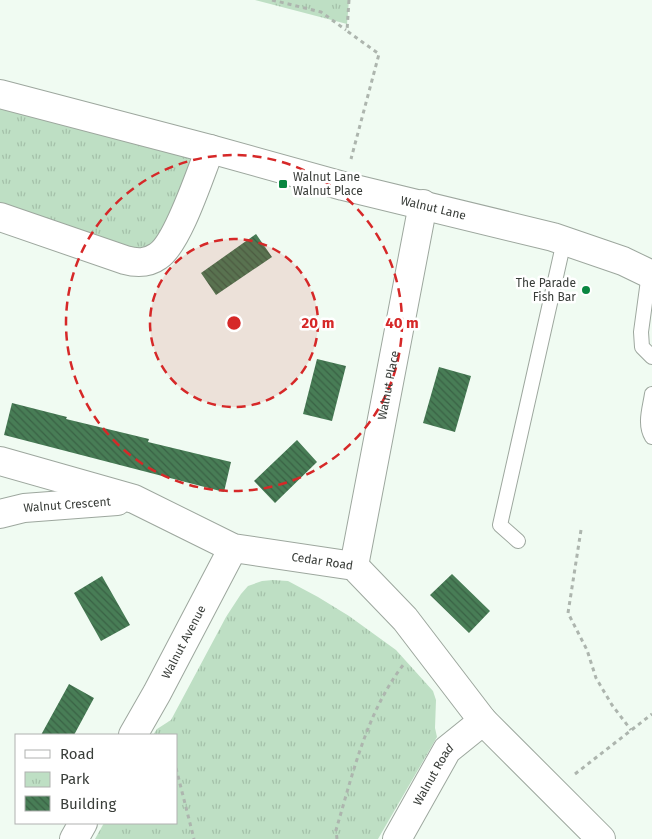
<svg xmlns="http://www.w3.org/2000/svg" width="652" height="839" viewBox="0 0 652 839" font-family="'Fira Sans',sans-serif">
  <style>
    .park { fill: url(#park-tufts) }
    .building { fill: url(#building-back-hatch) }
    .lines { fill: none; stroke-linecap: round; stroke-linejoin: round }
    .lane-casing { stroke: #9da79e; stroke-width: 16 }
    .street-casing { stroke: #9da79e; stroke-width: 30 }
    .secondary-casing { stroke: #9da79e; stroke-width: 30 }
    .path { stroke: #adb5ae; stroke-width: 3; stroke-dasharray: 4 4; stroke-linecap: butt }
    .lane { stroke: #fff; stroke-width: 14 }
    .street { stroke: #fff; stroke-width: 28 }
    .secondary { stroke: #fff; stroke-width: 28 }
    .ring { fill: none; stroke: #d62828; stroke-width: 2.5; stroke-dasharray: 9 6 }
    .poi-dot { fill: #098640; stroke: #fff; stroke-width: 2 }
    .labels { text-anchor: middle; stroke-width: 5; stroke-linejoin: round; paint-order: stroke }
    .poi-label { font-size: 12px; fill: #393d39; stroke: #fff; text-anchor: start }
    .street-label { font-size: 12px; fill: #393d39; stroke: #fff }
    .centre { fill: #d62828; stroke: #fff; stroke-width: 2.5 }
    .ring-label { font-size: 15px; text-anchor: middle; font-weight: bold; fill: #d62828; stroke: #fff; stroke-width: 5; stroke-linejoin: round; paint-order: stroke }
  </style>
  <defs>
    <pattern id="park-tufts" width="24" height="20" patternUnits="userSpaceOnUse" patternTransform="scale(1.25)"><rect width="24" height="20" fill="#bedfc4"/><path d="M3 7l-1-3M5 7V3M7 7l1-3M15 17l-1-3M17 17v-4M19 17l1-3" fill="none" stroke="#a4c0a9"/></pattern>
    <pattern id="building-back-hatch" width="6" height="6" patternUnits="userSpaceOnUse" patternTransform="scale(1.25)"><rect width="6" height="6" fill="#487d56"/><path d="M-1 5l2 2M0 0l6 6M5-1l2 2" fill="none" stroke="#3a6245"/></pattern>
  </defs>
  <rect width="100%" height="100%" fill="#f0fbf2"/>
  <!-- park -->
  <path class="park" d="M 255,0 L 349,0 L 347,24 Z
    M 0,94 L 210,149 L 159,256 L 0,217 Z
    M 273,580 L 288,581 L 318,597 L 349,616 L 396,650 L 433,691 L 436,700 L 435,728 L 437,737 L 378,839 L 95,839 L 104,823 L 176,823 L 176,735 L 153,735 L 157,729 L 171,720 L 226,617 L 241,594 L 248,586 L 262,581 Z"/>
  <!-- building -->
  <path class="building" d="M 256,234 L 272,257 L 216,295 L 201,273 Z
    M 317,359 L 346,366 L 332,421 L 303,414 Z
    M 439,367 L 471,376 L 455,432 L 423,423 Z
    M 12,403 L 67,417 L 66,419 L 149,439 L 148,442 L 231,462 L 224,492 L 4,435 Z
    M 297,440 L 317,462 L 275,503 L 254,481 Z
    M 452,574 L 490,611 L 469,633 L 430,595 Z
    M 102,576 L 130,625 L 101,641 L 74,593 Z
    M 69,684 L 94,698 L 74,735 L 41,735 Z"/>
  <g class="lines">
    <!-- lane casing -->
    <g class="lane-casing">
      <path id="lane" d="M 649,273 L 641,332 L 642,347 L 652,357
        M 652,394 C 650,408 644,424 652,437
        M 518,541 L 500,525 L 564,241"/>
    </g>
    <!-- street casing -->
    <g class="street-casing">
      <g id="street">
        <path d="M 0,217 L 125,260 C 136,263 147,264 158,256 C 178,243 200,174 210,149"/>
        <path id="s1" d="M 0,461 L 134,499 L 233,548 L 354,566 L 405,619 L 483,721 L 601,839"/>
        <path id="s2" d="M 0,514 L 24,508 L 117,501"/>
        <path id="s3" d="M 354,566 L 423,204"/>
        <path id="s4" d="M 133,735 L 157,693 L 233,548"/>
        <path d="M 74,839 L 83,823"/>
        <path id="s5" d="M 397,839 L 447,750 L 483,721"/>
      </g>
    </g>
    <!-- secondary casing -->
    <g class="secondary-casing">
      <g id="secondary">
        <path id="s6" d="M 0,94 L 210,149 L 343,186 L 553,237 L 623,261 L 652,275"/>
      </g>
    </g>
    <!-- path -->
    <path class="path" d="M 272,0 L 321,12 L 346,30
      M 349,0 L 347,31 L 379,54 L 351,159
      M 581,530 L 568,613 L 587,650 L 596,678 L 612,705 L 631,730
      M 176,768 L 194,839
      M 575,774 L 652,714
      M 337,839 L 336,830 C 353,773 367,711 404,664"/>
    <!-- lane -->
    <use href="#lane" class="lane"/>
    <!-- street -->
    <use href="#street" class="street"/>
    <!-- secondary -->
    <use href="#secondary" class="secondary"/>
  </g>
  <!-- distance rings -->
  <circle cx="234" cy="323" r="84" fill="#d62828" fill-opacity=".12"/>
  <g class="ring">
    <circle cx="234" cy="323" r="84"/>
    <circle cx="234" cy="323" r="168"/>
  </g>
  <!-- markers -->
  <g class="poi-dot">
    <rect x="278" y="179" width="10" height="10" rx="2.5"/>
    <circle cx="586" cy="290" r="5"/>
  </g>
  <g class="labels">
    <!-- poi labels -->
    <g class="poi-label">
      <text x="293" y="181">Walnut Lane<tspan x="293" dy="14">Walnut Place</tspan></text>
      <text x="576" y="287" text-anchor="end">The Parade<tspan x="576" dy="14">Fish Bar</tspan></text>
    </g>
    <!-- street labels -->
    <g class="street-label">
      <text dy="4" stroke="none"><textPath href="#s6" startOffset="448">Walnut Lane</textPath></text>
      <text dy="4" stroke="none"><textPath href="#s3" startOffset="184">Walnut Place</textPath></text>
      <text dy="4" stroke="none"><textPath href="#s2" startOffset="68">Walnut Crescent</textPath></text>
      <text dy="4" stroke="none"><textPath href="#s1" startOffset="340">Cedar Road</textPath></text>
      <text dy="4" stroke="none"><textPath href="#s4" startOffset="106">Walnut Avenue</textPath></text>
      <text dy="4" stroke="none"><textPath href="#s5" startOffset="74">Walnut Road</textPath></text>
    </g>
  </g>
  <circle cx="234" cy="323" r="8" class="centre"/>
  <g class="ring-label">
    <text x="318" y="328">20 m</text>
    <text x="402" y="328">40 m</text>
  </g>
  <!-- legend -->
  <rect x="15" y="734" width="162" height="90" fill="#ffffff" stroke="#b0b1b0"/>
  <rect x="25" y="750" width="25" height="8" fill="#ffffff" stroke="#b0b1b0"/>
  <text x="60" y="759" font-size="15" fill="#393d39">Road</text>
  <rect x="25" y="772" width="25" height="15" fill="url(#park-tufts)" stroke="#b0b1b0"/>
  <text x="60" y="784" font-size="15" fill="#393d39">Park</text>
  <rect x="25" y="796" width="25" height="15" fill="url(#building-back-hatch)" stroke="#b0b1b0"/>
  <text x="60" y="809" font-size="15" fill="#393d39">Building</text>
</svg>
